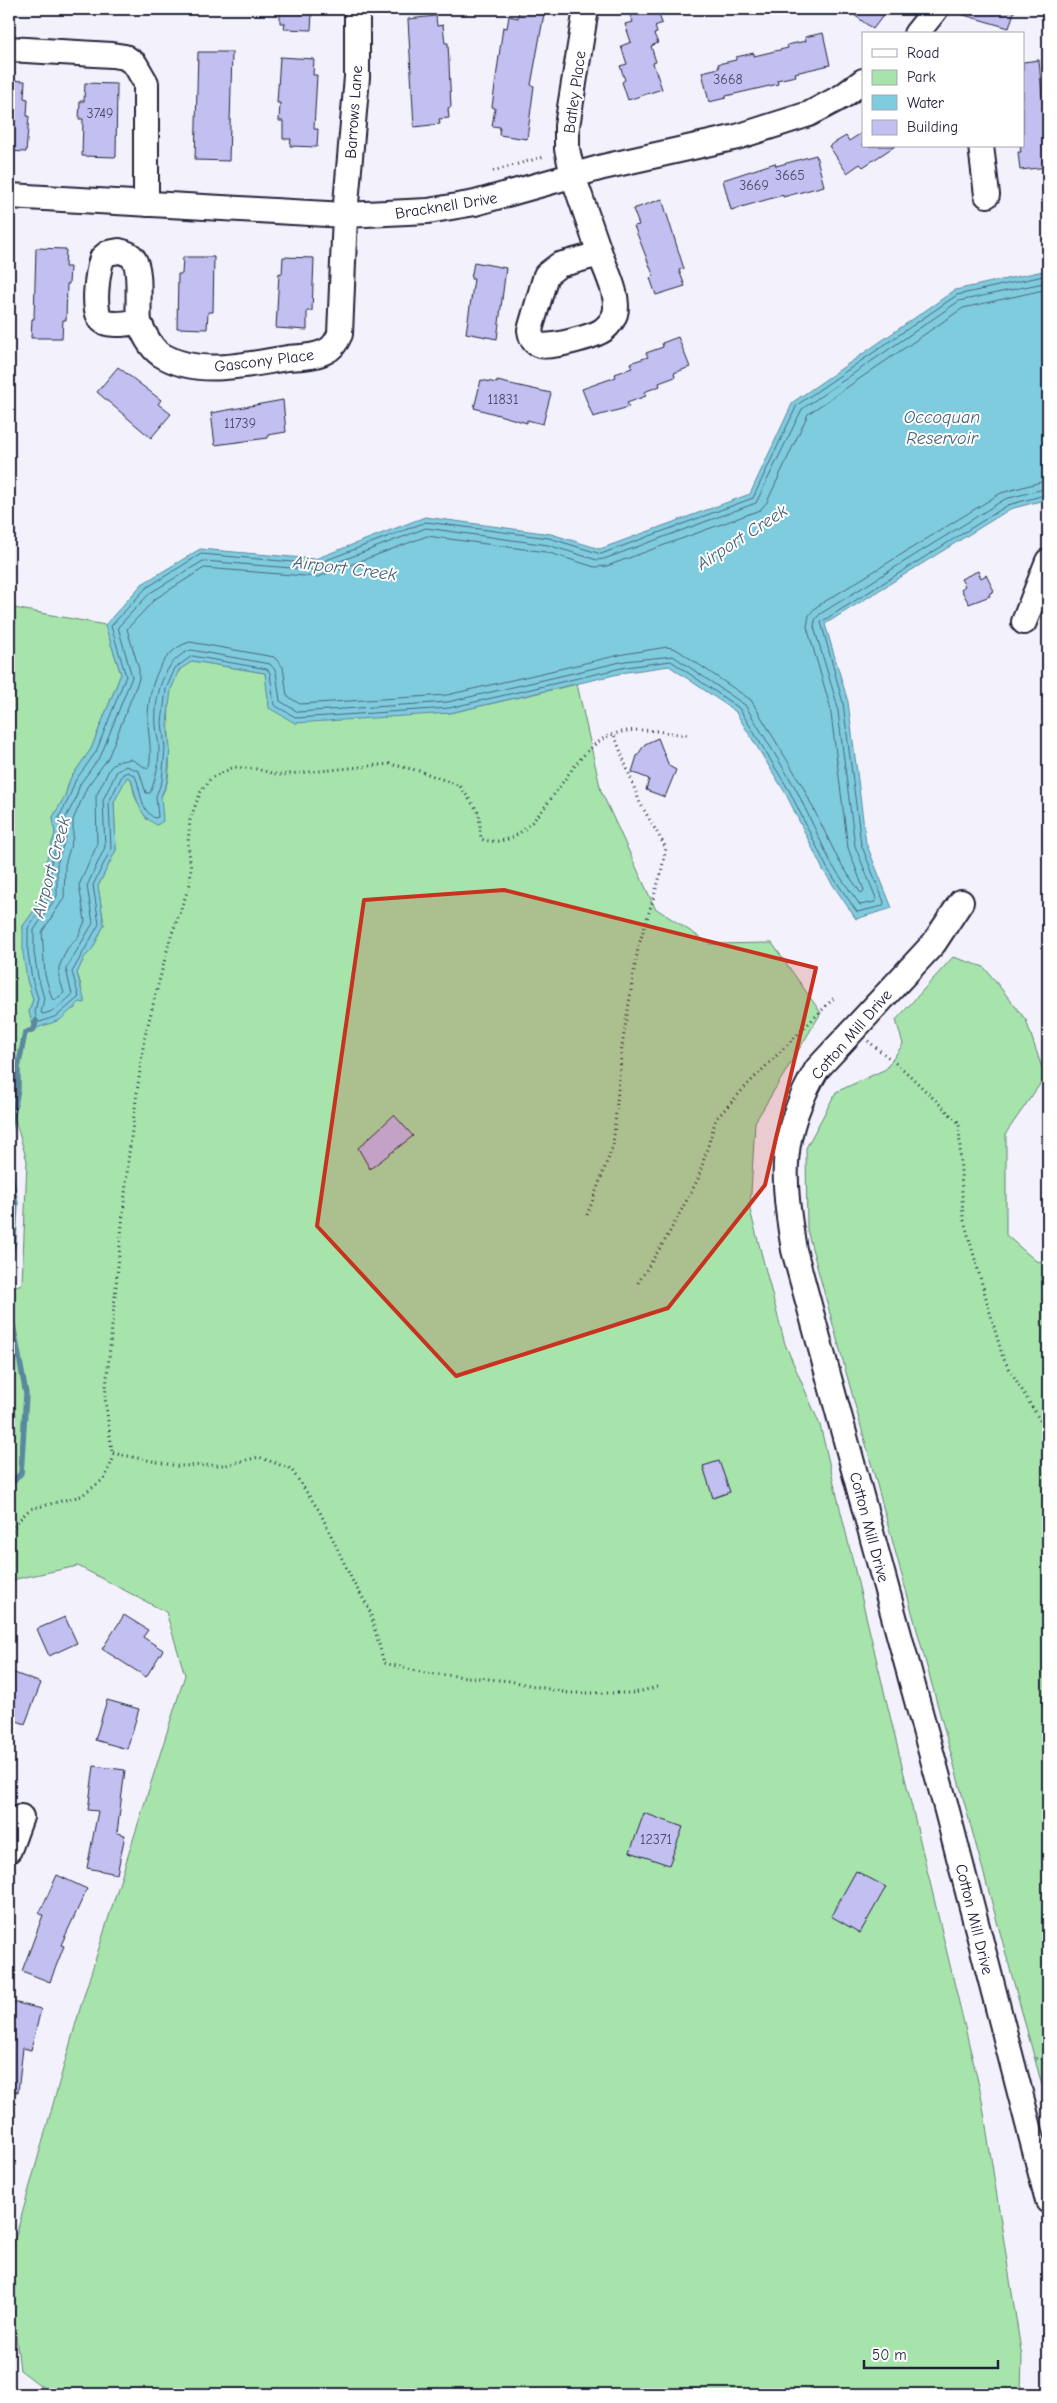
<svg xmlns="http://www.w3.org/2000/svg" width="1057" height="2403" viewBox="0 0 1057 2403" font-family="'Comic Neue',sans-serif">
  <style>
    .green { fill: #a6e4ac; stroke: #648374 }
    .water { fill: #80ccdf; stroke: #5a889d }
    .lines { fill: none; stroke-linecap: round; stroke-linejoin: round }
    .shore { stroke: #48667d; stroke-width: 1 }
    .stream { stroke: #5a889d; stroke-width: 5.5 }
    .building { fill: #c2bff1; stroke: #22223b }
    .minor-casing { stroke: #22223b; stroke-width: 28 }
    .path { stroke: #22223b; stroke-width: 3; stroke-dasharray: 1 4; stroke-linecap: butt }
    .minor { stroke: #fff; stroke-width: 24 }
    .marked { fill: #c8321e; fill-opacity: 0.2; stroke: #c8321e; stroke-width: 4; stroke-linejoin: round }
    .labels { text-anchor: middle; stroke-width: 4; stroke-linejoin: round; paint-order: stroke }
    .number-label { font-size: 14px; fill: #4a4968 }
    .street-label { font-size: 16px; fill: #22223b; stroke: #fff }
    .water-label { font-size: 18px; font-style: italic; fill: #435e74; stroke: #fff }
  </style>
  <rect width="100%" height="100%" fill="#f3f2fc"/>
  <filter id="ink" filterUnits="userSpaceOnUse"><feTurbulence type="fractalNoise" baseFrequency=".02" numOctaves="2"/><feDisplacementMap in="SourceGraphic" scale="10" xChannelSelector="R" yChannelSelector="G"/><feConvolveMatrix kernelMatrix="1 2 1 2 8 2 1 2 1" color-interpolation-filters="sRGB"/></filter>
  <g filter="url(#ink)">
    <!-- green -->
    <path class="green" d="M 9,607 L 105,625 L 121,674 L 91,749 L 70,779 L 65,796 L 53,817 L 55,834 L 46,862 L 46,894 L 23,926 L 27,980 L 33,999 L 29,1012 L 74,1009 C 85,996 82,988 77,973 L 84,958 L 93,947 L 104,925 L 98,886 L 116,850 L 114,802 L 126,777 L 131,779 L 135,797 L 147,820 C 154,808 163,796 167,783 C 175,754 159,691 180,670 C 183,666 189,664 193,661 L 265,673 L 270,708 L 450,713 L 577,684 L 601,791 L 655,908 L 710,944 L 772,943 L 821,1013 L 755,1122 L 750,1210 L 785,1344 L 820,1425 L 981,2094 L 1022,2357 L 1021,2394 L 52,2394 L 20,2370 L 9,2277 L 9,2260 L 81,2005 L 185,1675 L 166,1612 L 78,1566 L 16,1579 L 9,1588 L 9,1288 L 22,1284 L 27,1161 L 9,1099 Z
      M 953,957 L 984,967 L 1026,1020 L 1045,1077 L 1006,1133 L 1006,1235 L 1036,1261 L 1048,1263 L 1048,2107 L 807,1230 L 806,1148 L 836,1092 L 886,1069 L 903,1044 L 896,1020 Z"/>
    <!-- water -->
    <path class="water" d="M 1048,270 L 1048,499 L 1010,509 L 825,624 L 848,702 L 866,843 L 892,908 L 856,919 L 823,870 L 786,794 L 735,711 L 669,666 L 627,672 L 450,713 L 295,723 L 269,708 L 265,673 L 193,661 L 179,670 L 171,690 L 167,723 L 170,748 L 167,782 L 161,796 L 163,821 L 157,825 C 138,816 137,798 131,779 L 127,777 L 114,802 L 116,850 L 98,886 L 104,925 L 93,948 L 84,958 L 77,973 L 85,1003 L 80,1002 L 60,1020 L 34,1029 L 29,1012 L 33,999 L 27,980 L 23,953 L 23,926 L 46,894 L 46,862 L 55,834 L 53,817 L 65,796 L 70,779 L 91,749 L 121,674 L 105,625 L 142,584 L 200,549 L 315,559 L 425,517 L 551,534 L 600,549 L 750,494 L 793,402 L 955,290 Z"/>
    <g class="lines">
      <!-- shore -->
      <path class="shore" d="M 1048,275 L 957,295 L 797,405 L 753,498 L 601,554 L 549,538 L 426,522 L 316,564 L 201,554 L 146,588 L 111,626 L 126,676 L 96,752 L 75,781 L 69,798 L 59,817 L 60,835 L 51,863 L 51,895 L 28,928 L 28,952 L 32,979 L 38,998 L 35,1012 L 37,1021 L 40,1022 L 57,1016 L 79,997 L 72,972 L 99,924 L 93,885 L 111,849 L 109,802 L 123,774 L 128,772 L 135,776 C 141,789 140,811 155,818 L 158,817 L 156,796 L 162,781 L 165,748 L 162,723 L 166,689 L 175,668 L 192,656 L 267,669 L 270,673 L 274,705 L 297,718 L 449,708 L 626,667 L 671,661 L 739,708 L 790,792 L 827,868 L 857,912 L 883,906 L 884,902 L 861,844 L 843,703 L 821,622 L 1008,505 L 1048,494
        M 1048,282 L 959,301 L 802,409 L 756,503 L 604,559 L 597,560 L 548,545 L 426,528 L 317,570 L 203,561 L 150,593 L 118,627 L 132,677 L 101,755 L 80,784 L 75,800 L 65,819 L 66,836 L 57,864 L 57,896 L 34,930 L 34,952 L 38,977 L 44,998 L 41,1013 L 44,1014 L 55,1010 L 72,995 L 66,969 L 93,923 L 87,886 L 105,847 L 103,800 L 117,771 L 126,766 L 139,771 L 146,793 L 150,793 C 156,779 159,763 159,748 C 159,740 156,733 156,725 C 154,698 163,659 191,650 L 270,664 L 276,671 L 280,701 L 298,712 L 448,702 L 625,661 L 673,656 L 745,705 L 796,789 L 832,865 L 860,905 L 875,902 L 876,898 L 855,846 L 837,704 L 814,627 L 815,620 L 820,614 L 1005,499 L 1048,488
        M 1048,289 L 963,308 L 808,414 L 767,502 L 760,510 L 607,566 L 595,567 L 546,552 L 427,536 L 318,577 L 204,568 L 155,599 L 127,629 L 139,669 L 139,679 L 108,758 L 87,787 L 73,820 L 73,837 L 65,865 L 64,898 L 42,932 L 45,975 L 52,999 L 55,1000 L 64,993 L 59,977 L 59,967 L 67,949 L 78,937 L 85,921 L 79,885 L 97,845 L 96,796 L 110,768 L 116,762 L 131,759 L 146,768 L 149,767 C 152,752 149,739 148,724 C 147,694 157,651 190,642 L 274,657 L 283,667 L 287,696 L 300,704 L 447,695 L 624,654 L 667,647 L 676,649 L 751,700 L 802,785 L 839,861 L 860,892 L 863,893 L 864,890 L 848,848 L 830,706 L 807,627 L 809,615 L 816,607 L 1001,493 L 1048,480"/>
      <!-- stream -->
      <path class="stream" d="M 9,1154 L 10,1130 L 18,1089 L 18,1068 L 25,1033 L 34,1029 L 36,1021
        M 9,1164 L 16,1204 L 14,1240 L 9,1261
        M 9,1303 L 26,1394 L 21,1473 L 9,1487"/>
    </g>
    <!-- building -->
    <path class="building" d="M 280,9 L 307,9 L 307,12 L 312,12 L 311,30 L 284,29 L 285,23 L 280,23 Z
      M 628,9 L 657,9 L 662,23 L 655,26 L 657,33 L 654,34 L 658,43 L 651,46 L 656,62 L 653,63 L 662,89 L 628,100 L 622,82 L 625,80 L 620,66 L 627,64 L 621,46 L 631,42 L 625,24 L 633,22 Z
      M 846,9 L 888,9 L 873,29 Z
      M 957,9 L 1015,9 L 1009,28 L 957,13 Z
      M 519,10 L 544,14 L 531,85 L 534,86 L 527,139 L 499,135 L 500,127 L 492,126 L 495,108 L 492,107 L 503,27 L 507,28 L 509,16 L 518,18 Z
      M 436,16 L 437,26 L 443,25 L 445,43 L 448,43 L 451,107 L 448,108 L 449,118 L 439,119 L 440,124 L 414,127 L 408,19 Z
      M 823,33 L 830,65 L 795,73 L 796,76 L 777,80 L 778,84 L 726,96 L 726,98 L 709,102 L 702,72 L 719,68 L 718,64 L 736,60 L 736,57 L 754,53 L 754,56 L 788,48 L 787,45 L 806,41 L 805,37 Z
      M 198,52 L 232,52 L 229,161 L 195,160 Z
      M 280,57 L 314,59 L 313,75 L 317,75 L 314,129 L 318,129 L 317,147 L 290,146 L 291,139 L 283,139 L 283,121 L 279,121 L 280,103 L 277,103 Z
      M 1039,60 L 1042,96 L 1047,95 L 1048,103 L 1048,167 L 1020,170 L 1018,152 L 1021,152 L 1020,146 L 1023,146 L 1023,62 Z
      M 9,80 L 25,81 L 24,98 L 28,99 L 27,116 L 29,116 L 26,152 L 9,151 Z
      M 85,83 L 117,84 L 116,157 L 82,156 L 83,119 L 79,119 L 80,101 L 84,101 Z
      M 863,132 L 863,146 L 895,146 L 863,167 L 860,164 L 847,173 L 829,146 L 846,136 L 849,141 Z
      M 816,155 L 824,186 L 783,197 L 783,195 L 731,210 L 723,180 L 775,163 L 776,166 Z
      M 662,199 L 684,269 L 679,270 L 685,286 L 656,295 L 650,278 L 654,277 L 634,226 L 639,225 L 633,209 Z
      M 36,248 L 66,249 L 65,267 L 70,267 L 69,284 L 67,284 L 66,320 L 63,320 L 62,338 L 31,338 L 32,319 L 34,319 Z
      M 183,257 L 214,257 L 213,312 L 208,312 L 207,329 L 177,328 L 178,274 L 182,274 Z
      M 283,257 L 314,258 L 312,311 L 307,311 L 307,330 L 276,328 L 279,273 L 282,274 Z
      M 474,262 L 506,268 L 497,339 L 466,333 L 474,279 L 471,279 Z
      M 678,337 L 690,367 L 674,373 L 675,377 L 659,383 L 660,386 L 644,392 L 646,396 L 627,403 L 629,407 L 593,417 L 582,389 L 616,377 L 615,374 L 632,368 L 630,363 L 648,357 L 646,353 L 663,347 L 662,343 Z
      M 118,367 L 161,400 L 158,404 L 171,414 L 151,438 L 97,392 Z
      M 481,380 L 497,383 L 497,381 L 551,393 L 543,424 L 527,420 L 527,423 L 474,408 Z
      M 283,400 L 286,432 L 268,435 L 268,438 L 215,445 L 211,413 Z
      M 978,571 L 981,578 L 986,575 L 994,591 L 989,594 L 990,596 L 969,604 L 961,589 L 965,586 L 961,579 Z
      M 658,738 L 669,766 L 676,770 L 665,797 L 646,790 L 649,779 L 632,772 L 637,756 L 645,744 Z
      M 394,1115 L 413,1136 L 370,1169 L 358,1148 Z
      M 719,1461 L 730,1492 L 713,1498 L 703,1466 Z
      M 124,1615 L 148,1630 L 143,1637 L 163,1650 L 146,1677 L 102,1649 Z
      M 65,1617 L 77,1643 L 49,1656 L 37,1629 Z
      M 9,1671 L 41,1683 L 25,1724 L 9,1718 Z
      M 107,1700 L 139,1709 L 127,1749 L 95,1740 Z
      M 94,1766 L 125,1770 L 117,1833 L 125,1835 L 117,1874 L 87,1868 L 98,1811 L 88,1810 Z
      M 644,1813 L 683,1827 L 669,1865 L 630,1852 Z
      M 856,1871 L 886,1887 L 860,1933 L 831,1916 Z
      M 57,1875 L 87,1889 L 61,1945 L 64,1946 L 50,1982 L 22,1971 L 43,1915 L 39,1914 Z
      M 9,2001 L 41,2009 L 31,2050 L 23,2048 L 18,2092 L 9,2091 Z"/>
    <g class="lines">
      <!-- minor casing -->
      <g class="minor-casing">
        <path id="minor" d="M 586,9 L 567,126 L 567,149 L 573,176 L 600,254
          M 916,34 L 936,9
          M 9,49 L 112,55 L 125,57 L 135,64 L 146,83 L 146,204
          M 981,146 L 987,195
          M 9,196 L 345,215 L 428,211 L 475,203 L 603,167 L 737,137 L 809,114 L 843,96 L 863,81
          M 119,251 C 124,252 130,254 133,258 C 142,269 137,307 139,322 C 130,323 113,326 104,322 C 90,315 98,271 102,258 L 108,253 Z
          M 600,254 C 606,271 620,297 615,314 C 613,320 608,326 603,330 C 595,336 549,349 540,345 C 533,343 531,337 530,330 L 546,275 L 559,265 Z
          M 139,322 C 144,334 150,347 160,354 C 198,378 248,364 288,358 C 299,357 316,357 326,351 C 333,348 337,341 340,334 L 345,215 L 357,77 L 357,9
          M 1024,622 L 1048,561
          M 961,902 L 934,943 L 817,1069 C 778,1135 782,1177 794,1250 L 946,1807 L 1048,2201
          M 9,1850 L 21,1817"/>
      </g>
      <!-- path -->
      <path class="path" d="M 493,171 L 543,157
        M 868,1041 L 904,1070 L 959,1123 L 963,1217 L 1003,1358 L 1048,1434
        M 587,1215 L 613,1146 L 622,1046 L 638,948 L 661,873 L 666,848 L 640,803 L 614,734
        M 638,1283 L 667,1237 L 698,1179 L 716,1119 L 747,1085 L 835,997
        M 113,1453 L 177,1466 L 226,1465 L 259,1457 L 291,1469 L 320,1512 L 354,1584 L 369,1608 L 384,1663 L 425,1673 L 510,1681 L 568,1693 L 634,1693 L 661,1686
        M 9,1535 L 19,1520 L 30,1509 L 81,1496 L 104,1479 L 113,1459 L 105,1398 L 129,1153 L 144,1040 L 170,939 L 190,884 L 191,869 L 188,843 L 190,819 L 201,791 L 211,778 L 234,767 L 256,769 L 279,775 L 390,764 L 420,771 L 460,786 L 479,813 L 481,839 C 539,858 563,752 611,735 C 639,725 661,733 689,735
        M 1036,2059 L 1048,2058"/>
      <!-- minor -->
      <use href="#minor" class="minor"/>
    </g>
  </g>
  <!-- marked area -->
  <path class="marked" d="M 504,890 L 816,968 L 765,1185 L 668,1308 L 456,1376 L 317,1226 L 364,900 Z"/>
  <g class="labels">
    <!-- number labels -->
    <g class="number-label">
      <text x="728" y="84">3668</text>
      <text x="100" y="118">3749</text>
      <text x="790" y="180">3665</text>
      <text x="754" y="190">3669</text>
      <text x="503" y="404">11831</text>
      <text x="240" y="428">11739</text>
      <text x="656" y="1844">12371</text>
    </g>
    <!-- street labels -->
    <g class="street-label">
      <text transform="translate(574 92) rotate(-82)" y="6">Batley Place</text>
      <text transform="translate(353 112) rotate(-86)" y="6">Barrows Lane</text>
      <text transform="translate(446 205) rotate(-9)" y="6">Bracknell Drive</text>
      <text transform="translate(264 360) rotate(-7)" y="6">Gascony Place</text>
      <text transform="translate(851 1034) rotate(-49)" y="6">Cotton Mill Drive</text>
      <text transform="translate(870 1527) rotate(75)" y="6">Cotton Mill Drive</text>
      <text transform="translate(975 1919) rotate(76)" y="6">Cotton Mill Drive</text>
    </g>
    <!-- water labels -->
    <g class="water-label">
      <text x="942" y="423">Occoquan<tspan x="942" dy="21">Reservoir</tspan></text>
      <text transform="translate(742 537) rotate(-33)" y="6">Airport Creek</text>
      <text transform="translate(345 568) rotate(7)" y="6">Airport Creek</text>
      <text transform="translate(51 867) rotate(-75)" y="6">Airport Creek</text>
    </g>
  </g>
  <!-- margin -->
  <rect width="1057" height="2403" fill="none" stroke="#fff" stroke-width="30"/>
  <rect x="15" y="15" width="1027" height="2373" fill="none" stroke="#22223b" stroke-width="2" filter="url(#ink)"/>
  <!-- legend -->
  <rect x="862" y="32" width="162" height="115" fill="#ffffff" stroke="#a7a7b1"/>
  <rect x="872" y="49" width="25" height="8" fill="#ffffff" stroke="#a7a7b1"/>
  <text x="907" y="58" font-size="15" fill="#22223b">Road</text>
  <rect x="872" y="70" width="25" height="15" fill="#a6e4ac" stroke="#a7a7b1"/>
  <text x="907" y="82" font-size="15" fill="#22223b">Park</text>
  <rect x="872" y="95" width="25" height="15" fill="#80ccdf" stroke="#a7a7b1"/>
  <text x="907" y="108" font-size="15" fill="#22223b">Water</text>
  <rect x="872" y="120" width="25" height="15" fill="#c2bff1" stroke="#a7a7b1"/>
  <text x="907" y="132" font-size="15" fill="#22223b">Building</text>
  <!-- scale -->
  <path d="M864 2360v8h134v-8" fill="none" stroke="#22223b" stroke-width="2.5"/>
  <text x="872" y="2360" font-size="15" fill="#22223b" stroke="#ffffff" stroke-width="4" paint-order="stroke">50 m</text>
</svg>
